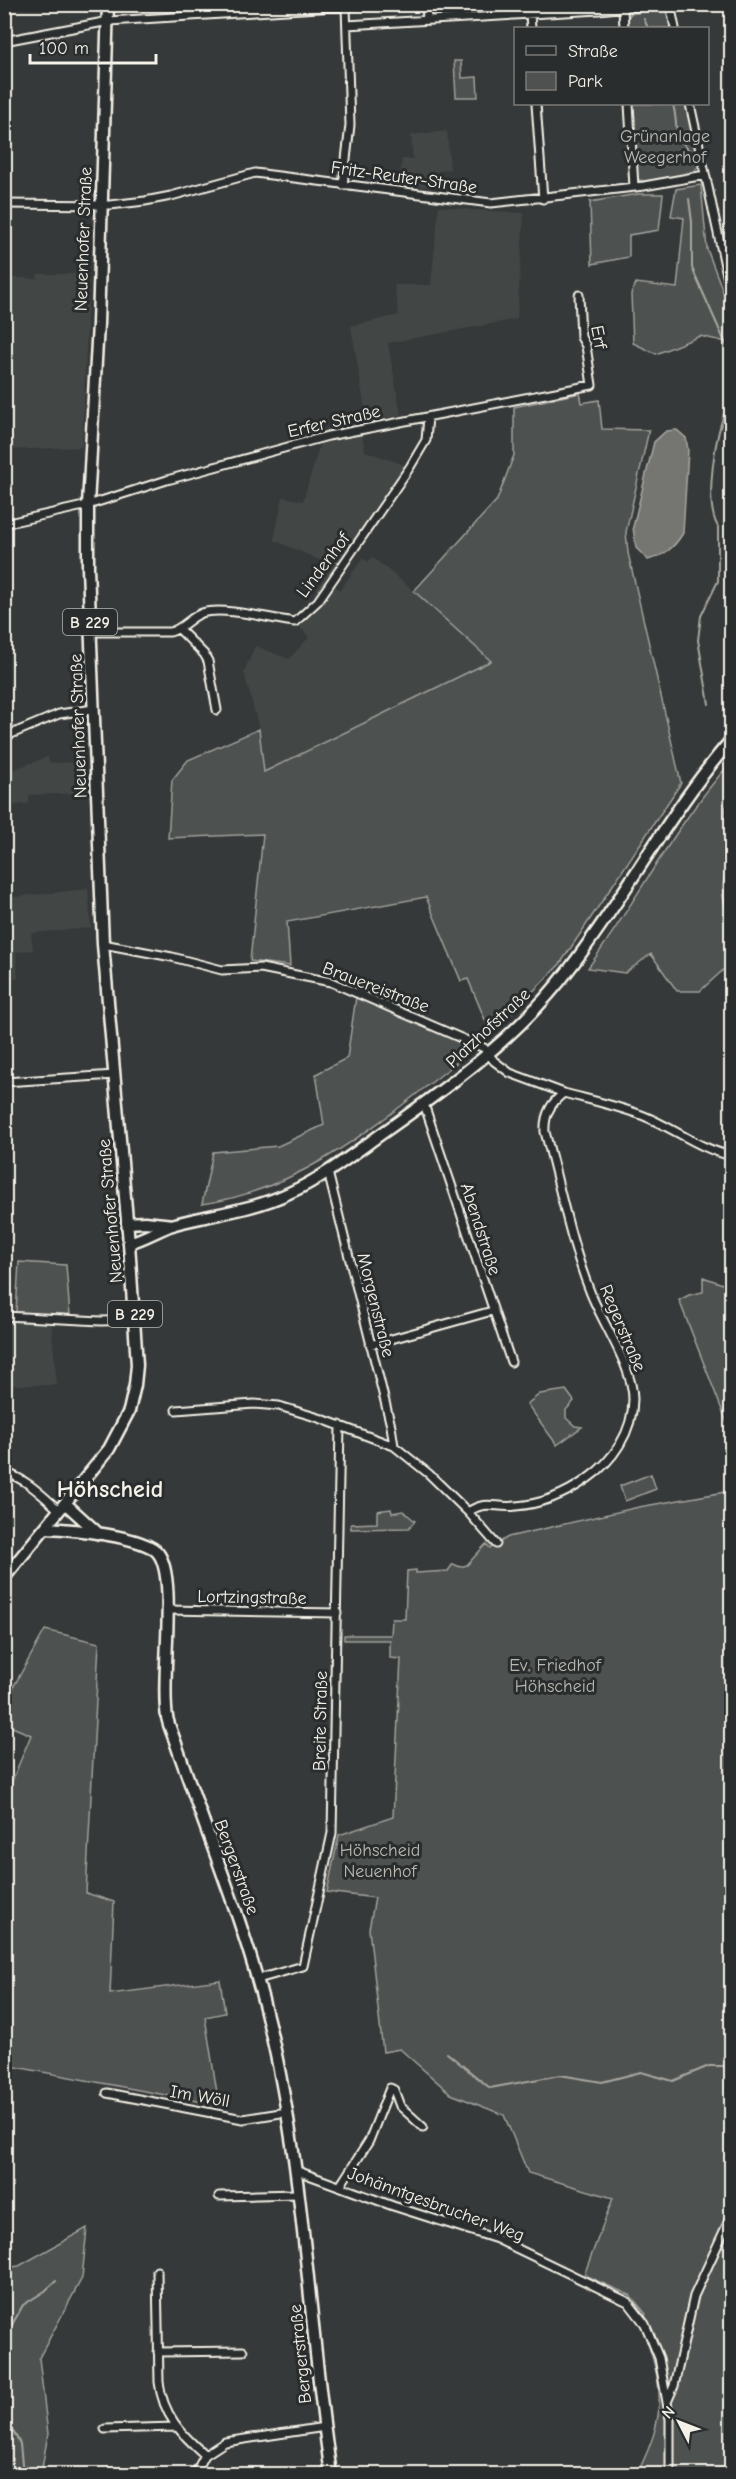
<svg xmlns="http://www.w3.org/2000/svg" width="736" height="2479" viewBox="0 0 736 2479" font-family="'Comic Neue',sans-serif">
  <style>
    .built { fill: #434645 }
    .green { fill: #4e514f; stroke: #a1a19c; stroke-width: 1.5 }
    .water { fill: #757572; stroke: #a8a7a1; stroke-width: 1.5 }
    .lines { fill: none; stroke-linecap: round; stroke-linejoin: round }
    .stream { stroke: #a8a7a1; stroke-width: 2 }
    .street-casing { stroke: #f4f1e8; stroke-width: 11 }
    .secondary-casing { stroke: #f4f1e8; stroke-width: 15 }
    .primary-casing { stroke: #f4f1e8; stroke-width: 15 }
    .street { stroke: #2a2d2e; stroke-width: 7 }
    .secondary { stroke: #2a2d2e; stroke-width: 10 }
    .primary { stroke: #2a2d2e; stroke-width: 10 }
    .labels { text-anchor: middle; stroke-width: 6; stroke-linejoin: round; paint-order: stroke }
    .shield { fill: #2a2d2e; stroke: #b7b6b0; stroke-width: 1.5 }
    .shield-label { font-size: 16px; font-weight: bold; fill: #f4f1e8 }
    .park-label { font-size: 18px; fill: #bab9b2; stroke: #2a2d2e }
    .street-label { font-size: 18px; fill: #f4f1e8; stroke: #2a2d2e }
    .district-label { font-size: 24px; font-weight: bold; fill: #f4f1e8; stroke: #2a2d2e }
  </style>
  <rect width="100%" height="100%" fill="#363939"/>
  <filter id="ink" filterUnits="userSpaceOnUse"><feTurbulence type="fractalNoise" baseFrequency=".0167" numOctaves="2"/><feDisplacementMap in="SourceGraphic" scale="12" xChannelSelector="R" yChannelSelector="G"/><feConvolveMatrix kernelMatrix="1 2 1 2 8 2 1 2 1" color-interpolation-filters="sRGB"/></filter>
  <g filter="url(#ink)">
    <!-- built -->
    <path class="built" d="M 447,131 L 450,169 L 438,171 L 436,188 L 399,184 L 402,159 L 413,159 L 411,135 Z
      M 439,206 L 472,210 L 524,213 L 517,319 L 388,343 L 401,415 L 367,421 L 351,326 L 399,315 L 394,285 L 431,285 Z
      M 38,274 L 89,274 L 82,447 L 5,450 L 5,277 L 37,279 Z
      M 361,428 L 365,451 L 410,467 L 331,583 L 340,590 L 363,558 L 368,562 L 372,557 L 414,591 L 491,661 L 263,772 L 259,729 L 244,672 L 255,646 L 289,659 L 309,637 L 295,622 L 318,601 L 313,596 L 331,565 L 274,540 L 283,497 L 303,501 L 322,437 Z
      M 48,757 L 49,763 L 84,762 L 86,793 L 29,795 L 29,803 L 12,806 L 6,772 Z
      M 88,889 L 91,928 L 31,933 L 33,950 L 16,952 L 18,978 L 5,981 L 5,898 Z
      M 8,1321 L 51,1323 L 57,1385 L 6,1385 Z"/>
    <!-- green -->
    <path class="green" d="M 663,8 L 668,12 L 671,28 L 629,28 L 628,20 L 630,14 Z
      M 454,61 L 461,61 L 462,78 L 477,77 L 478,97 L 456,97 Z
      M 633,104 L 686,104 L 699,165 C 691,182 661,178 645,181 L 639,180 L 636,176 Z
      M 701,185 L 707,249 L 727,302 L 731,309 L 731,343 L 700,336 L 656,354 L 633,343 L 631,294 L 636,283 L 677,288 L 684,218 L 671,216 L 676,189 Z
      M 638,194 L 663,194 L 659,230 L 629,235 L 629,257 L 592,264 L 590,202 Z
      M 580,393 L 582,403 L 599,400 L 602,429 L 649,430 L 626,532 L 628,553 L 681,783 L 560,964 L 491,1034 L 468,979 L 461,981 L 426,897 L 287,922 L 290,966 L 250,961 L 263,834 L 168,838 L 172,780 L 188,760 L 259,729 L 264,772 L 491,661 L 414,591 L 497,500 L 514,455 L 514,407 Z
      M 731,762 L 731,963 L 700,991 L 677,991 L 651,954 L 625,973 L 588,968 C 638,899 674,826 731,762 Z
      M 356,997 L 476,1048 C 392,1111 310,1189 202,1204 L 213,1152 L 278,1146 L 324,1125 L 316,1074 L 347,1058 Z
      M 19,1262 L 66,1265 L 70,1316 L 16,1312 Z
      M 703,1277 L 731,1287 L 731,1433 L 679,1300 L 689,1295 L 703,1292 Z
      M 566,1390 L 574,1401 L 566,1410 L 566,1418 L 575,1426 L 582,1427 L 557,1445 L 527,1404 L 540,1394 Z
      M 651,1474 L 656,1489 L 625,1501 L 620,1486 Z
      M 731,1491 L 731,2474 L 637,2474 C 668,2412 664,2388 641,2323 L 646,2314 L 630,2295 L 584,2275 L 613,2198 L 528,2173 L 504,2115 L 451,2094 L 400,2049 L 383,2052 L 369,1929 L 375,1898 L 327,1892 L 339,1835 L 393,1817 L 401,1659 L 390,1658 L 390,1640 L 344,1640 L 344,1635 L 391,1635 L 392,1619 L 405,1619 L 407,1571 L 416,1570 L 416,1573 L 448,1571 L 453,1564 L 460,1567 L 467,1565 L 486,1544 L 490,1548 L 508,1537 L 639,1507 Z
      M 391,1509 L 392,1513 L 403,1511 L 415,1521 L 409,1528 L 351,1529 L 351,1524 L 377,1523 L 377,1511 Z
      M 45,1630 L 99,1643 L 86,1893 L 114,1902 L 110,1994 L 220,1980 L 225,2013 L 205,2017 L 219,2105 L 5,2065 L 5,1798 L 31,1735 L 5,1724 L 5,1702 Z
      M 87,2228 L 82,2278 L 39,2358 L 48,2434 L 41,2474 L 5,2474 L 5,2268 L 19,2266 Z"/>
    <!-- water -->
    <path class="water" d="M 677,430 L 686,438 L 688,450 L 683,533 C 674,548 665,555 648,560 L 636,548 L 633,527 L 654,442 L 666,431 Z"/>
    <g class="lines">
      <!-- stream -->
      <path class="stream" d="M 644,19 L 648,28
        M 673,104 C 679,127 671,130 690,152 L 690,161
        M 689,199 L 692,222 L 692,268 L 732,358
        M 709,704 L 698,640 L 701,616 L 718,581 L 718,527 C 703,501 716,431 728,404
        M 726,807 C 726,825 727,842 726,860 C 725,885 717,894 732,919
        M 447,2053 L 490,2088 L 560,2075 L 602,2082 L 641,2072 L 673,2081 L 709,2066 L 732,2066
        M 4,2339 L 23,2305 L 45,2291 L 56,2281
        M 4,2375 L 6,2417 L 20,2444 L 23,2474"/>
      <!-- street casing -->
      <g class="street-casing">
        <path id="street" d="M 426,4 L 427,20
          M 670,4 L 675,28
          M 623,9 L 624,28
          M 530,14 L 531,28
          M 347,25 L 599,10 L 657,4
          M 4,41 L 109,21 L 383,4
          M 536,104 L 543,199
          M 629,104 L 634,187
          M 690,104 L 732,298
          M 343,185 L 350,125 L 346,7
          M 4,204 L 110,205 L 145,201 L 171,196 L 255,173 L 491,203 L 644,186 L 705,175
          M 4,524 L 88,505 L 167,480 L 328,436 L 592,385 L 586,346 L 581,337 L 579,295
          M 179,629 L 204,654 L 208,661 L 217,710
          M 91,632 L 170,632 C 183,629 190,617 202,613 C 223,606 271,619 295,622 L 318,601 L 410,467 L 426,440 L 428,417
          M 4,737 L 59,714 L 94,709
          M 103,944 L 172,957 L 222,970 L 261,968 L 331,982 L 484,1048 L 494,1061 L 510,1073 L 564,1093
          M 4,1082 L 115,1075
          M 424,1104 L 511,1362
          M 328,1172 L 391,1426 L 394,1446
          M 4,1316 L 101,1321 L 135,1320
          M 370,1345 L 492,1311
          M 176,1410 L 254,1404 L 279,1406 L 319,1418 L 394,1446 L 429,1474 L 468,1512 C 487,1499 496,1509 516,1506 C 542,1504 566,1494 587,1479 C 613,1461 633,1432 633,1399 C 633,1368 603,1324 591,1294 C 570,1242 560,1186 545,1132 C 544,1116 550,1103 564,1093 C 590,1100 618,1106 644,1116 C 674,1128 699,1149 732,1156
          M 4,1472 C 27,1479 43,1496 60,1511
          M 468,1512 L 496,1544
          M 168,1610 L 337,1613
          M 258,1979 L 303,1966 L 332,1833 L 340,1425
          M 107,2093 L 243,2119 L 287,2112
          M 295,2170 L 393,2206 L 497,2239 L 628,2302 L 645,2324 L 659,2358 L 670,2419 L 670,2474
          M 340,2186 L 369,2141 L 390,2088 L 394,2090 L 400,2106 L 423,2127
          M 219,2196 L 298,2194
          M 157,2271 L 159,2382 C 163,2415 181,2434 205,2455
          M 158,2352 L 243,2351
          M 667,2402 L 674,2386 L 694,2296 L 732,2214
          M 105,2429 L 176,2427
          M 195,2474 L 205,2455 L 225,2442 L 325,2427"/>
      </g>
      <!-- secondary casing -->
      <g class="secondary-casing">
        <path id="secondary" d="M 127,1223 L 145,1222 L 173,1225
          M 129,1243 C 146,1238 160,1229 175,1224 C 213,1214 253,1210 289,1193 C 323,1178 353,1154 384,1132 C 452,1084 519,1036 570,968 C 627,894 670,810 732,739
          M 66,1504 L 99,1534
          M 46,1528 C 69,1529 145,1536 158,1553 C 178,1578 160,1680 167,1717 C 169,1727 174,1737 177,1747 C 186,1773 195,1798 204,1823 C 228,1888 252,1953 268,2020 C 305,2169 308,2324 331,2474"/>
      </g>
      <!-- primary casing -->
      <g class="primary-casing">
        <path id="primary" d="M 4,1578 L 109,1449 L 129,1411 L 135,1385 L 137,1365 L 129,1243 L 103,944 L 88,568 L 88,505 L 98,324 L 108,4"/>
      </g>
      <!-- street -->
      <use href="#street" class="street"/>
      <!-- secondary -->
      <use href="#secondary" class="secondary"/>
      <!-- primary -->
      <use href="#primary" class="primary"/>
    </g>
  </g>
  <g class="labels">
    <!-- shield labels -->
    <g class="shield">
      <rect x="63" y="609" width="54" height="26" rx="4.5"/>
      <rect x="108" y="1301" width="54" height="26" rx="4.5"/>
    </g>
    <g class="shield-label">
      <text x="90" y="628">B 229</text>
      <text x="135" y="1320">B 229</text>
    </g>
    <!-- park labels -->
    <g class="park-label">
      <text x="665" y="142">Grünanlage<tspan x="665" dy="21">Weegerhof</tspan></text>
      <text x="555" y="1671">Ev. Friedhof<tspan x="555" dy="21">Höhscheid</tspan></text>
      <text x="380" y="1856">Höhscheid<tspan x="380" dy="21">Neuenhof</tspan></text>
    </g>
    <!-- street labels -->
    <g class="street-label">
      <text transform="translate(404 177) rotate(8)" y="6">Fritz-Reuter-Straße</text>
      <text transform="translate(83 239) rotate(-88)" y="6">Neuenhofer Straße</text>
      <text transform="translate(599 337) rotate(79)" y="6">Erf</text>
      <text transform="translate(334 421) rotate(-13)" y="6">Erfer Straße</text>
      <text transform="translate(323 565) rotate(-53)" y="6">Lindenhof</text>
      <text transform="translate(78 726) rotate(-92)" y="6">Neuenhofer Straße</text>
      <text transform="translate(376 987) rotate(21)" y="6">Brauereistraße</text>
      <text transform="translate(488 1028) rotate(-43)" y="6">Platzhofstraße</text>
      <text transform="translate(110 1211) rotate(-95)" y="6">Neuenhofer Straße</text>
      <text transform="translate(481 1229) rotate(72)" y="6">Abendstraße</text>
      <text transform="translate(376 1305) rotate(76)" y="6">Morgenstraße</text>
      <text transform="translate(623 1328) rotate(67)" y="6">Regerstraße</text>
      <text transform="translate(252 1597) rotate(1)" y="6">Lortzingstraße</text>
      <text transform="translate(320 1721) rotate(-89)" y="6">Breite Straße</text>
      <text transform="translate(237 1867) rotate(70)" y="6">Bergerstraße</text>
      <text transform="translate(200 2096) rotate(10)" y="6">Im Wöll</text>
      <text transform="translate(436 2204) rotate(20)" y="6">Johänntgesbrucher Weg</text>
      <text transform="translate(300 2354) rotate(-96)" y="6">Bergerstraße</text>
    </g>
    <!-- district labels -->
    <g class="district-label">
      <text x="110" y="1497">Höhscheid</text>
    </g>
  </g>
  <!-- margin -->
  <rect width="736" height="2479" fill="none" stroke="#2a2d2e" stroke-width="24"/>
  <rect x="12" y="12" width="712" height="2455" fill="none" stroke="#f4f1e8" stroke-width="2" filter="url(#ink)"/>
  <!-- legend -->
  <rect x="514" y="27" width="195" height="78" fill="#2a2d2e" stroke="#7b7b78" stroke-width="1.5"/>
  <rect x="526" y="46" width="30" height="9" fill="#2a2d2e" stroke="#7b7b78" stroke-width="1.5"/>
  <text x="568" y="57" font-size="18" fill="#f4f1e8">Straße</text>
  <rect x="526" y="72" width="30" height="18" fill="#4e514f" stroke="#7b7b78" stroke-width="1.5"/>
  <text x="568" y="87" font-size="18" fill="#f4f1e8">Park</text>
  <!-- north arrow -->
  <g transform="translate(679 2422) rotate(312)" stroke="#2a2d2e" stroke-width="4.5" paint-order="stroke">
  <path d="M0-4.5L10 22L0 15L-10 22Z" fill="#f4f1e8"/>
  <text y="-9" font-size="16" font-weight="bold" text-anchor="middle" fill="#f4f1e8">N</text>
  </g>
  <!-- scale -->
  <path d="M30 54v9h126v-9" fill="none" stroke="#f4f1e8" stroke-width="3"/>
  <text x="39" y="54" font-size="18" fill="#f4f1e8" stroke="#2a2d2e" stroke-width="4.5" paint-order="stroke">100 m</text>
</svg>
